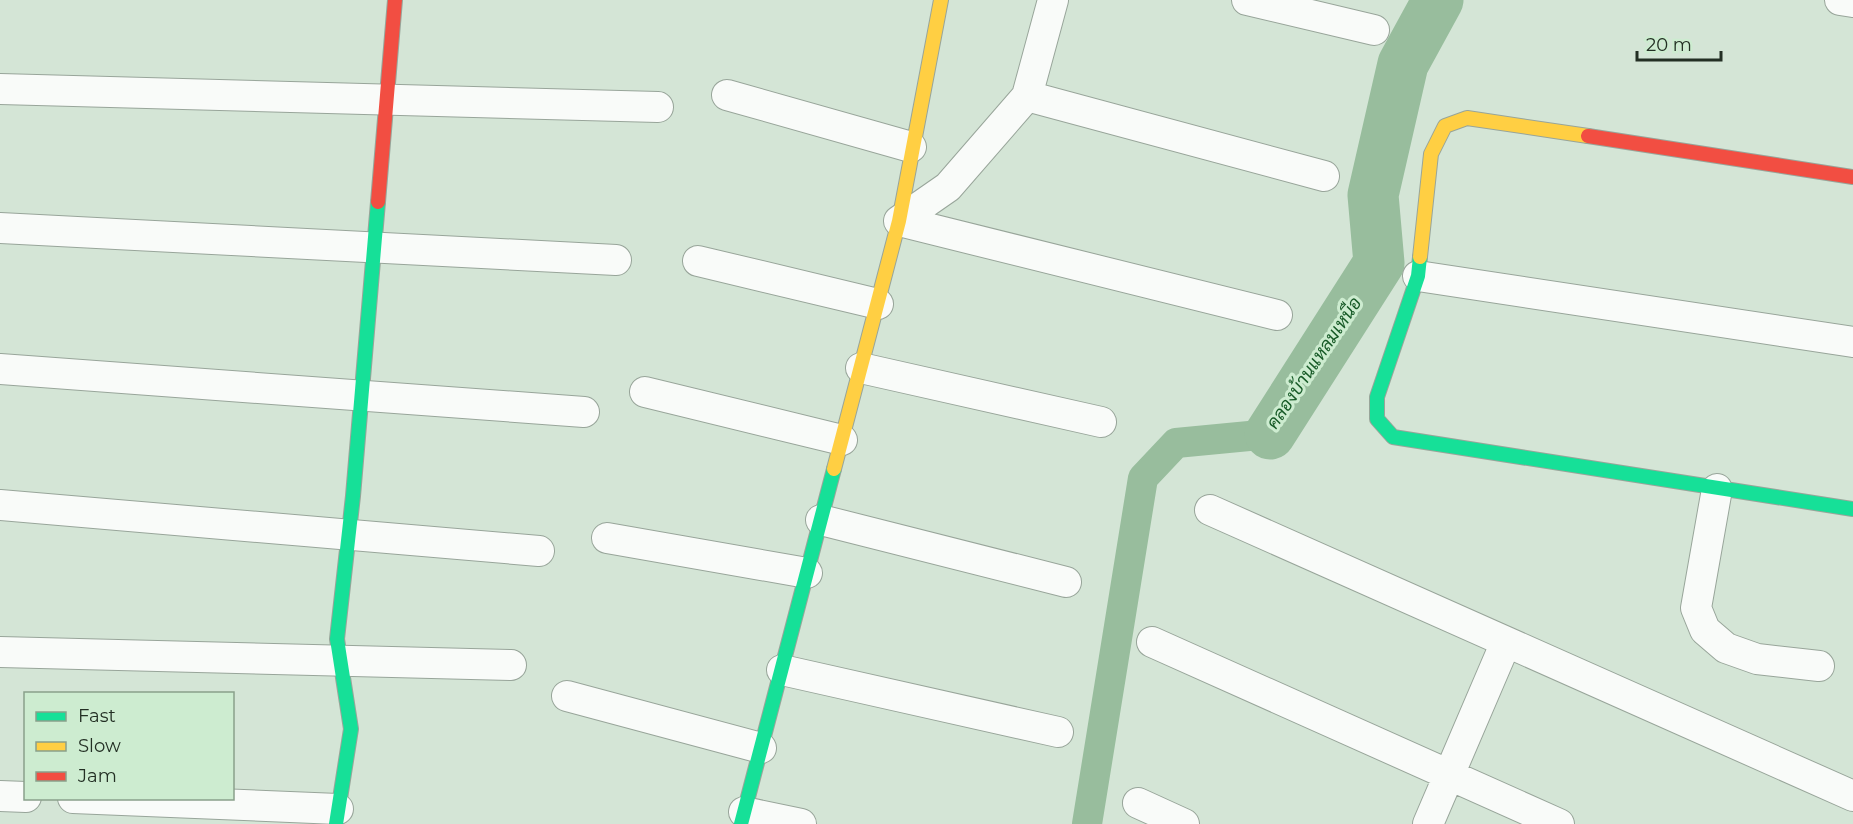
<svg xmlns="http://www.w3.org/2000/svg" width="1853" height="824" viewBox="0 0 1853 824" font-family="Montserrat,Sarabun,sans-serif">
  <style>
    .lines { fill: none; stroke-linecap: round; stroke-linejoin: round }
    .canal { stroke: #98bd9d; stroke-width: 30 }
    .river { stroke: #98bd9d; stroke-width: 51 }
    .street-casing { stroke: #98a59a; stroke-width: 32 }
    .fast-casing { stroke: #98a59a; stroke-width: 16 }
    .slow-casing { stroke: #98a59a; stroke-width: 16 }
    .jam-casing { stroke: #98a59a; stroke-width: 16 }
    .street { stroke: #f9fbf9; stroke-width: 30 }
    .fast { stroke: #16e098; stroke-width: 14 }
    .slow { stroke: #ffcf43; stroke-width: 14 }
    .jam { stroke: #f24e42; stroke-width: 14 }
    .labels { text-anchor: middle; stroke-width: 6; stroke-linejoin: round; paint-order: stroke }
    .water-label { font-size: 18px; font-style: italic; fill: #175a27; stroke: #cdecd0 }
  </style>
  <rect width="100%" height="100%" fill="#d4e5d6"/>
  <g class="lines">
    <!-- canal -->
    <path class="canal" d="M 1087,824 L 1143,478 L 1176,443 L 1270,434"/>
    <!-- river -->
    <path class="river" d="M 1270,434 L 1379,263 L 1373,195 L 1403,64 L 1438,0"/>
    <!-- street casing -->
    <g class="street-casing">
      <path id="street" d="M 1247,0 L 1374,30
        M 1840,0 L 1853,2
        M 0,89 L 658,107
        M 727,95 L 911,147
        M 1027,96 L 1324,176
        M 899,221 L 1277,315
        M 899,221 L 948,187 L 1027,96 L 1053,0
        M 0,228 L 616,260
        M 698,261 L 878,304
        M 1418,276 L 1853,342
        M 861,368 L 1101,422
        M 0,369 L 584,412
        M 645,392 L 842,440
        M 1717,489 L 1696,608 L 1705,630 L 1726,648 L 1757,659 L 1819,666
        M 0,505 L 539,551
        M 1210,510 L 1853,796
        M 821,520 L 1066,582
        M 607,538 L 807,573
        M 1152,642 L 1559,824
        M 0,652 L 511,665
        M 782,670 L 1058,732
        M 567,696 L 761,748
        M 0,796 L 26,797
        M 73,798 L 338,809
        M 1138,803 L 1184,824
        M 744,812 L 801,824
        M 1428,824 L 1506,642"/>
    </g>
    <!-- fast casing -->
    <g class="fast-casing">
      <path id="fast" d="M 1420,257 L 1418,276 L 1377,397 L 1377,419 L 1393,437 L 1853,509
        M 336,824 L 351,729 L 337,639 L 353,496 L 378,202
        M 741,824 L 834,469"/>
    </g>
    <!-- slow casing -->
    <g class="slow-casing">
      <path id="slow" d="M 1420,257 L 1431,154 L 1445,126 L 1467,118 L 1588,136
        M 834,469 L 899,221 L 941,0"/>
    </g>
    <!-- jam casing -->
    <g class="jam-casing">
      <path id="jam" d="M 1588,136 L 1853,177
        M 378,202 L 395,0"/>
    </g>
    <!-- street -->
    <use href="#street" class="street"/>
    <!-- fast -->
    <use href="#fast" class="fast"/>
    <!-- slow -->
    <use href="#slow" class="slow"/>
    <!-- jam -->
    <use href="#jam" class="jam"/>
  </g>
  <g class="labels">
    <!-- water labels -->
    <g class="water-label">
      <text transform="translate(1314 363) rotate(-56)" y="6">คลองบ้านแหลมเหนือ</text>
    </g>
  </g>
  <!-- legend -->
  <rect x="24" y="692" width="210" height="108" fill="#cdecd0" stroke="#89a08b" stroke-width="1.5"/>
  <rect x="36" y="712" width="30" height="9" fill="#16e098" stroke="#89a08b" stroke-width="1.5"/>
  <text x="78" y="722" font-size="18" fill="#232f24">Fast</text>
  <rect x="36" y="742" width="30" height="9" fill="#ffcf43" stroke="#89a08b" stroke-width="1.5"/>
  <text x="78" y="752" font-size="18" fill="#232f24">Slow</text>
  <rect x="36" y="772" width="30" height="9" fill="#f24e42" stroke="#89a08b" stroke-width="1.5"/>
  <text x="78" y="782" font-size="18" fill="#232f24">Jam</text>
  <!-- scale -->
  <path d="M1637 51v9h84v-9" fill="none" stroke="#232f24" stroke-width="3"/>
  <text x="1646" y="51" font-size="18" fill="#232f24" stroke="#cdecd0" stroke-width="4.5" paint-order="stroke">20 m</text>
</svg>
